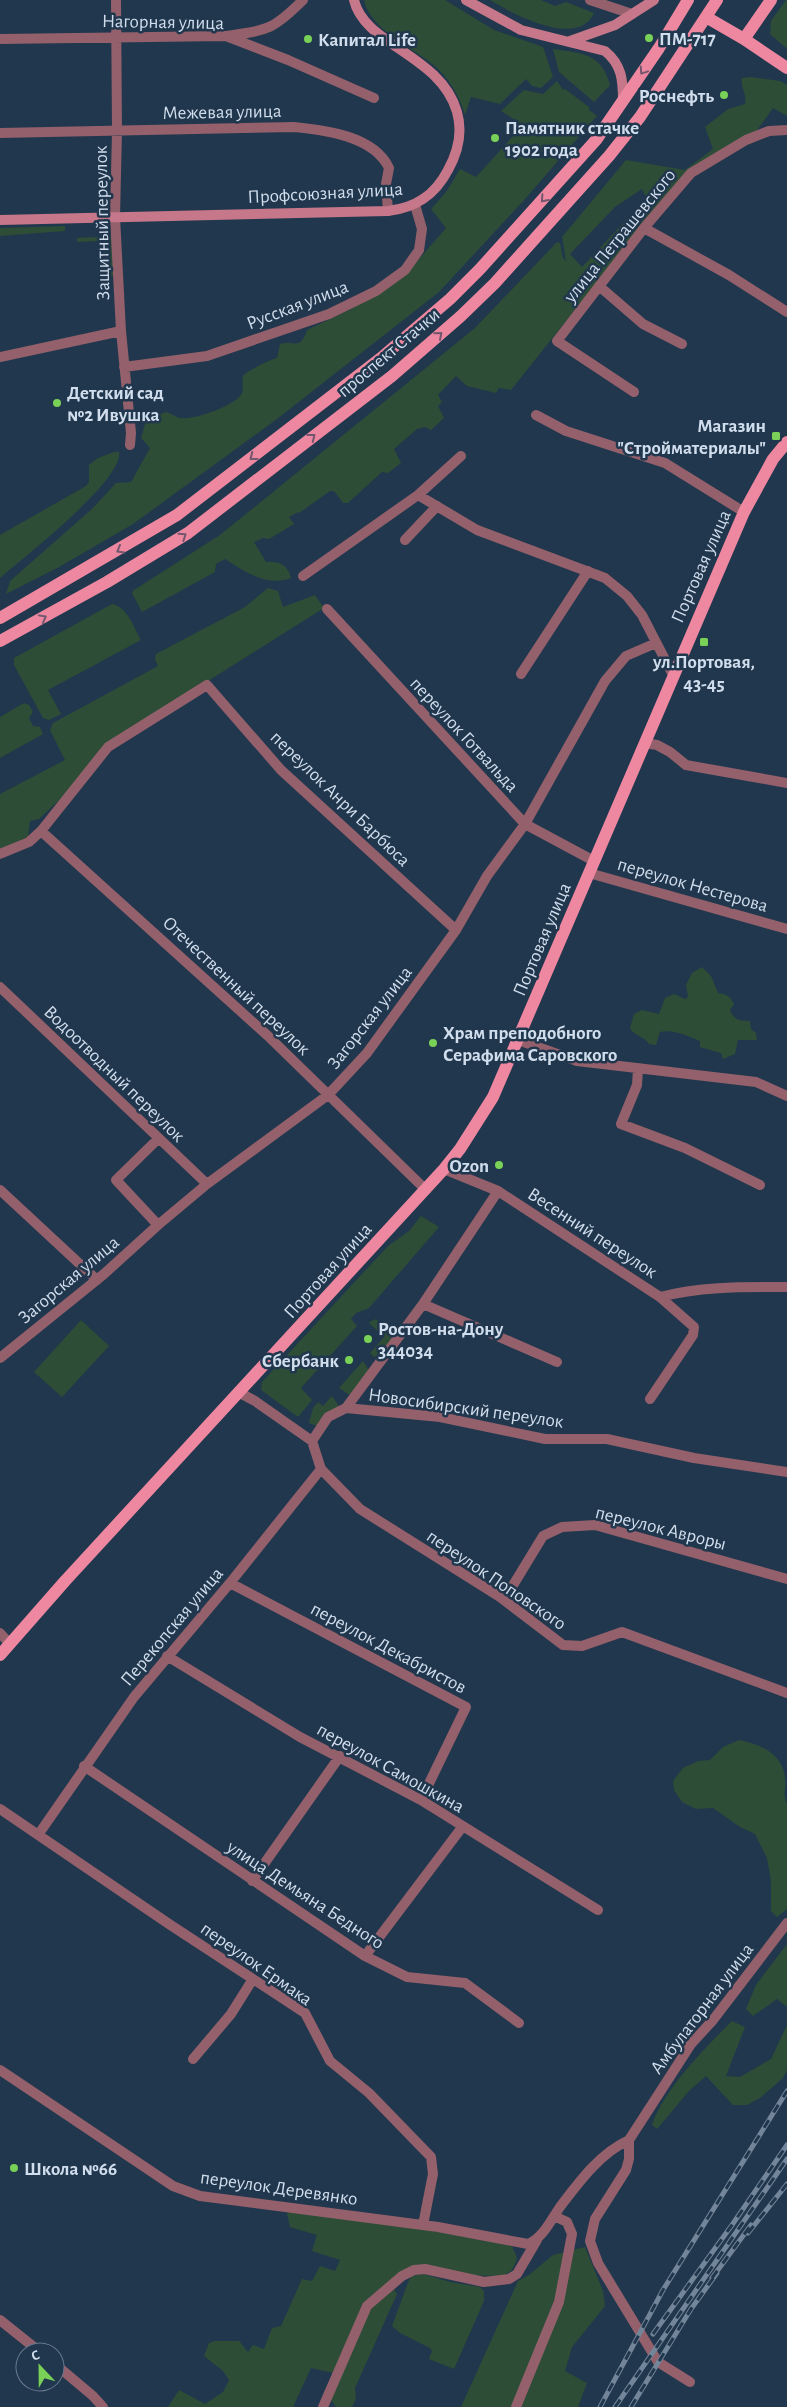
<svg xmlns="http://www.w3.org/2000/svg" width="787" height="2407" viewBox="0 0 787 2407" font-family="'Alegreya Sans',sans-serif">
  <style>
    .green { fill: #2d4d36; fill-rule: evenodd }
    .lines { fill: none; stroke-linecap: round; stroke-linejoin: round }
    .street { stroke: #93606b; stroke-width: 10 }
    .secondary { stroke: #c67789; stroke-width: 10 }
    .primary { stroke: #ee88a0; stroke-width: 12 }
    .rail-casing { stroke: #738598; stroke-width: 5 }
    .rail { stroke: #21374d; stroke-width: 3; stroke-dasharray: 9; stroke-linecap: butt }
    .oneway { stroke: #73576e }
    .poi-dot { fill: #7ad157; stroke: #21374d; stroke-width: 2 }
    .labels { text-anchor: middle; stroke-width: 5; stroke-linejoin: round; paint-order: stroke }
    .street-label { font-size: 19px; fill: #d0ddec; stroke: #21374d }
    .poi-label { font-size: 19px; font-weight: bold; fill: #d0ddec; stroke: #21374d; text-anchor: start }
  </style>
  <rect width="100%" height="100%" fill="#21374d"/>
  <!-- green -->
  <path class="green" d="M 364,0 L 445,0 L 494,30 L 543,47 L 553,77 L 541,88 L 532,86 L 526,79 L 500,104 L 471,97 L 465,115 C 460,98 451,82 438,69 C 417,49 370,31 364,0 Z
    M 490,0 L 541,0 L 555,6 L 566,2 L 594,13 C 578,49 513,14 490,0 Z
    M 786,0 L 787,0 L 787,49 L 770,34 L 771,21 Z
    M 553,49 C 581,53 602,53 610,85 L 594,102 L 559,72 Z
    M 750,77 L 780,81 L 787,85 L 787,116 L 773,108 L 753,136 L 690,172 L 641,227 L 511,390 L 499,388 L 496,393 L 467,386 L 456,376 L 438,395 L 442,402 L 438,406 L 444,418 L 431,430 L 425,427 L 417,429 L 394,449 L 401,463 L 388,473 L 382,472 L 348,503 L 343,503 L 334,491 L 330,491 L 299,513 L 298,512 L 289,517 L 294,524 L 269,539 L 263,538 L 254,542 L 266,562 C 279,561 288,565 291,578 C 267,587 245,572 225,559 L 216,564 L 215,572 L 142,612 L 132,593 L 134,590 L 220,535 L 475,328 L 557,242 L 560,243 L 563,258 L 566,261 L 562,237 L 626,160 L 685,170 L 713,149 L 705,127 L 728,109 L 745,104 C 747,94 740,87 742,78 ZM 642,189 L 649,203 L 626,220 L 582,267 L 570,254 L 615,207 Z
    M 557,81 L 563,90 L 565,89 L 589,107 L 589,110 L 597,116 L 525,199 L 439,292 L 277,419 L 133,524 L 59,567 L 6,594 L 10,581 L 93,508 L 116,483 L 131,482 L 150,448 L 141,438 L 146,420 L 166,412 C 171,413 175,417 180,418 C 194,420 232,407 241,395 C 245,388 241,382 243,376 C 245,372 271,359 277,358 L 280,344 C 295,340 300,351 307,330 L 353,308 L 411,268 L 446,228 L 431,209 L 446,192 L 460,169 L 476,177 L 523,125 L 501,111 L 524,90 L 543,94 Z
    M 65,226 L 65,231 L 0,236 L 0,228 Z
    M 114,236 L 116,276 L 100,277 L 98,241 L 77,242 L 77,238 Z
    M 114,452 L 119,452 C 124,480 23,558 0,578 L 0,535 L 86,486 L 89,482 L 89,465 L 98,458 Z
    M 268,588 L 278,591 L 283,607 L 315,595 L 324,608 L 106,745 L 68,792 L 39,819 L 30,821 L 28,837 L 0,849 L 0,794 L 65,760 L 50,730 L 53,723 L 158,666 L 155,659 L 156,654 L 245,607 Z
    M 112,604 C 128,607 134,628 141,640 L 48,690 L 61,714 L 49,720 L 43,718 L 14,665 L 14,658 Z
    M 24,703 L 29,705 L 33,712 L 29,718 L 33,726 L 40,727 L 43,734 L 0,758 L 0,717 Z
    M 702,967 L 711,976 L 718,993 C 726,994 730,996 734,1004 L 730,1010 C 734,1020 740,1021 750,1021 L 751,1029 L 756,1033 L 757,1040 L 738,1040 L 735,1054 L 723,1059 L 721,1053 L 700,1047 L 700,1041 C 687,1036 674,1029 660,1032 L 656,1045 L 649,1044 C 644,1036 634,1036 630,1028 L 634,1014 L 642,1010 L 659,1014 L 665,998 L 674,994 L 685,999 L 688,997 L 686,985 L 692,973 Z
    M 421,1216 L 439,1227 L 369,1308 L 356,1313 L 351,1319 L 357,1326 L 301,1388 L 312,1400 L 298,1417 L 261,1390 L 262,1382 L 388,1246 L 409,1231 Z
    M 376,1319 L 389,1330 L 393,1342 L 382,1354 L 374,1357 L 370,1353 L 384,1337 L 370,1324 L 369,1322 Z
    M 81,1320 L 109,1346 L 62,1397 L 34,1372 Z
    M 363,1361 L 370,1372 L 352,1394 L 348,1394 L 339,1388 Z
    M 332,1396 L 341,1409 L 320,1427 L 309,1423 L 313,1408 L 318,1402 L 323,1406 Z
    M 739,1740 C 760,1744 782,1753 785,1777 C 787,1786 782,1794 787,1804 L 787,1909 L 777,1917 L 771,1911 L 771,1881 L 767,1858 L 755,1834 L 740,1827 L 713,1808 L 696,1809 L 682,1802 L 674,1790 L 673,1781 L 683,1768 L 698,1761 L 710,1760 L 723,1747 Z
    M 787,1944 L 787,2007 L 777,1999 L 753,2016 L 746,2009 L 756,1985 Z
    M 732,2021 L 745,2027 L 726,2076 L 740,2077 L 771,2059 L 787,2025 L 787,2070 L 783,2078 L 760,2098 L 747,2105 L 733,2105 L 706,2076 L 689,2091 L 657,2129 L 652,2125 C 664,2089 705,2048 732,2021 Z
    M 291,2210 L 422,2229 L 512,2246 L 517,2258 C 515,2267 511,2273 502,2276 L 463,2275 L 426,2265 L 371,2299 L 333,2373 L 311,2368 L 293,2407 L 168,2407 L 179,2390 L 205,2404 L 223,2392 L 229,2380 L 223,2371 L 204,2356 L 209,2343 L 215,2341 L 239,2341 L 248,2352 L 253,2345 L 264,2349 L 272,2328 L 281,2326 L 302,2279 L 312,2281 L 320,2266 L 335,2271 L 340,2260 L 312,2251 L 317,2235 L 290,2227 L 287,2214 Z
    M 585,2247 L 603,2291 L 605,2306 L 572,2347 L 565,2371 L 587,2383 L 578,2407 L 461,2407 L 518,2281 L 529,2275 L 553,2255 Z
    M 424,2274 L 450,2282 L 480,2287 L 484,2291 L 484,2301 L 454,2369 L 429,2359 L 432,2351 L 430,2348 L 400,2333 L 392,2326 L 409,2280 L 412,2276 Z
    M 394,2289 L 397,2294 L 355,2388 L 356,2399 L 352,2407 L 336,2407 L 331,2400 L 370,2310 Z"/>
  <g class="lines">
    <!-- street -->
    <path class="street" d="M 116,0 L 117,131 L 115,217 L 121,331 L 131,433 L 130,445
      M 590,0 L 632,14
      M 227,36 C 268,30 273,30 303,0
      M 0,39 L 226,36 L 288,60 L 374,98
      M 0,133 L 294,127 C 325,130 374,136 389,168 L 386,184 L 388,211
      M 644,228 L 729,275 L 787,312
      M 599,286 L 643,324 L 682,344
      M 0,357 L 121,331
      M 124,367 L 207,356 L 329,314 L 376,291 L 405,270 L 419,250 L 422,229 L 415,205
      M 634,392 L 557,341 L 644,228 L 691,173 L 746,140 L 769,131 L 787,130
      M 536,415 L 566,431 L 665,463 L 744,512
      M 418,495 L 477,530 L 605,578 L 627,596 L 642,615 L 673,675
      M 405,540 L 437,506
      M 303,576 L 418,495 L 461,456
      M 327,609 L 525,824 L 594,861
      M 521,674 L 588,571
      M 645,743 L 657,745 L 670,752 L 686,765 L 787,783
      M 41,831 L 268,1036 L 426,1190
      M 0,854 L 29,842 L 41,831 L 108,747 L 207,685 L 281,770 L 456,930
      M 589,873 L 787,929
      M 0,987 L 207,1184
      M 518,1040 L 577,1061 L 756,1082 L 787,1096
      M 638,1069 L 637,1085 L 621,1124 L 685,1148 L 760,1185
      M 444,1169 L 498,1191 L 660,1297 C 701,1286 745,1287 787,1287
      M 0,1190 L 97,1280
      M 158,1225 L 116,1180 L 158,1139
      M 423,1304 L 557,1362
      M 0,1358 L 104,1274 L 158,1225 L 207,1184 L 328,1095 L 367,1053 L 456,930 L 487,876 L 525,824 L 605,681 L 626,656 L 656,643
      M 240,1393 L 255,1401 L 312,1441
      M 650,1399 L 693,1335 L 694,1327 L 660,1297
      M 346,1408 L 440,1417 L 545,1439 L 607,1439 L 694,1458 L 787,1472
      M 312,1441 L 328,1417 L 346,1408 L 423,1304 L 498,1191
      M 321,1469 L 360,1509 L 500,1597 L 563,1645 L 582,1646 L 622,1632 L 787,1693
      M 230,1583 L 466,1707 L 421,1800
      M 500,1597 L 512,1587 L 543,1536 L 562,1527 L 595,1525 L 787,1579
      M 0,1633 L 10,1644
      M 167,1656 L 300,1737 L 421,1800 L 598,1910
      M 84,1766 L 365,1956 L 407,1977 L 465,1983 L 519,2023
      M 0,1809 L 169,1924 L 305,2013 L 330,2061 L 369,2093 L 431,2157 L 433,2174 L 423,2225
      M 38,1835 L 134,1697 L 230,1583 L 321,1469 L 312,1441
      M 252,1881 L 340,1756
      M 365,1956 L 463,1826
      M 193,2059 L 231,2014 L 253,1979
      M 0,2070 L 173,2186 L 200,2196 L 438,2227 L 528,2244 C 543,2238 551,2220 560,2207 C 579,2182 600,2153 629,2140 L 691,2044 L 713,2020 L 787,1923
      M 629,2140 L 629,2159 L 626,2170 L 595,2219 L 590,2241 L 598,2263 L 658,2362 L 690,2382
      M 0,2320 L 40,2352
      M 55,2364 L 93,2396 L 103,2407
      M 323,2407 L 367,2306 L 402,2276 L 414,2270 L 425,2269 L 484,2282 L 509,2279 L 517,2274 L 537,2240
      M 516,2407 L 559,2302 L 572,2234 L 567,2222 L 554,2216"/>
    <!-- secondary -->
    <path class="secondary" d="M 466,0 L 521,30 L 605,51 C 622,65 623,80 623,101
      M 570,41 L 615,25 L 654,0
      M 0,220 L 388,211 C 416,208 435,195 448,170 C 458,152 463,133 457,112 C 441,55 364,45 354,0"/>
    <!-- primary -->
    <path class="primary" d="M 706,17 L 744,39 L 787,68
      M 744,39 L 771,0
      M 0,618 L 177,515 L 381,358 L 450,299 L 480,269 L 596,140 L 659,48 L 688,0
      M 0,641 L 107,582 L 188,533 L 392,376 L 461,316 L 495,283 L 609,156 L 640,117 L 717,0
      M 0,1655 L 65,1581 L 444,1169 L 460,1149 L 493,1097 L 744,512 L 773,459 L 787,442"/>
    <!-- rail casing -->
    <g class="rail-casing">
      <path id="rail" d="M 748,2233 L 787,2184
        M 712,2278 L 751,2225
        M 653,2334 L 732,2225 L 787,2145
        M 600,2407 L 663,2290 L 787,2091
        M 615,2407 L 787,2159
        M 631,2407 L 691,2309 L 717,2273"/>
    </g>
    <!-- rail -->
    <use href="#rail" class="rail"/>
  </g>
  <!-- one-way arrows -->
  <defs><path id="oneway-chevron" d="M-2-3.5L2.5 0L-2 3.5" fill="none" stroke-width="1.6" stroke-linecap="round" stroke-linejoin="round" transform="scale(1.25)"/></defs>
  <g class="oneway">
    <use href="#oneway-chevron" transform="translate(643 71) rotate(124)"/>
    <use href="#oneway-chevron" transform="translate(544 199) rotate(132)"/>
    <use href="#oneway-chevron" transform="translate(439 335) rotate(-41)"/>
    <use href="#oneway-chevron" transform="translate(312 437) rotate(-38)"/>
    <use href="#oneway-chevron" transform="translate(253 457) rotate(142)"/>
    <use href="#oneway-chevron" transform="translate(183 536) rotate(-34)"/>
    <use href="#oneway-chevron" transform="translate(120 550) rotate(150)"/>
    <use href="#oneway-chevron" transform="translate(43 618) rotate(-29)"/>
  </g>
  <!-- markers -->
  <g class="poi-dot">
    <circle cx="649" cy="38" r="5"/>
    <circle cx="308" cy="39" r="5"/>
    <circle cx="724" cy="95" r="5"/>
    <circle cx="495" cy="138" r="5"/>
    <circle cx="57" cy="403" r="5"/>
    <rect x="771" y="431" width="10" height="10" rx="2.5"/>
    <rect x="699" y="637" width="10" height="10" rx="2.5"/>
    <circle cx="433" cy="1043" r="5"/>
    <circle cx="499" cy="1165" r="5"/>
    <circle cx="368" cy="1339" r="5"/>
    <circle cx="349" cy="1360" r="5"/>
    <circle cx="14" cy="2168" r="5"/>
  </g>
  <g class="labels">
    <!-- street labels -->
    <g class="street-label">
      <text transform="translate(163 21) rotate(1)" y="7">Нагорная улица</text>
      <text transform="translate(222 111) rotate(-1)" y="7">Межевая улица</text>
      <text transform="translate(325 192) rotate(-3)" y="7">Профсоюзная улица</text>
      <text transform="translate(101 223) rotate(-91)" y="7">Защитный переулок</text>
      <text transform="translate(619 235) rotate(-51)" y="7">улица Петрашевского</text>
      <text transform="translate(297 304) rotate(-21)" y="7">Русская улица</text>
      <text transform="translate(388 352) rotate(-40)" y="7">проспект Стачки</text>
      <text transform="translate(700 566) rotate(-66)" y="7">Портовая улица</text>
      <text transform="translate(465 734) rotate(47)" y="7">переулок Готвальда</text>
      <text transform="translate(341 798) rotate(44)" y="7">переулок Анри Барбюса</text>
      <text transform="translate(693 884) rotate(16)" y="7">переулок Нестерова</text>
      <text transform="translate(541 939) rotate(-67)" y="7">Портовая улица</text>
      <text transform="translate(237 985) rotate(43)" y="7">Отечественный переулок</text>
      <text transform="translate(369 1017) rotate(-52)" y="7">Загорская улица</text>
      <text transform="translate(115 1073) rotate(44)" y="7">Водоотводный переулок</text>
      <text transform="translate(593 1232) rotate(33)" y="7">Весенний переулок</text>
      <text transform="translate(327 1270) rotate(-48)" y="7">Портовая улица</text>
      <text transform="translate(68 1279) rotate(-40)" y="7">Загорская улица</text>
      <text transform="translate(466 1407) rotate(8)" y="7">Новосибирский переулок</text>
      <text transform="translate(661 1527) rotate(14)" y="7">переулок Авроры</text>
      <text transform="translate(497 1579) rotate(34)" y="7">переулок Поповского</text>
      <text transform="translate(171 1626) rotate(-50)" y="7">Перекопская улица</text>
      <text transform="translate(389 1647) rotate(28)" y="7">переулок Декабристов</text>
      <text transform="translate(391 1767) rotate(29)" y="7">переулок Самошкина</text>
      <text transform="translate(306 1894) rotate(33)" y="7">улица Демьяна Бедного</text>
      <text transform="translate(257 1963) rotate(35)" y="7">переулок Ермака</text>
      <text transform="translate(701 2008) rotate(-53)" y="7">Амбулаторная улица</text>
      <text transform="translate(279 2187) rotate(8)" y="7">переулок Деревянко</text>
    </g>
    <!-- poi labels -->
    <g class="poi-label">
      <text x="659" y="45">ПМ-717</text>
      <text x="318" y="46">Капитал Life</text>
      <text x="714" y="102" text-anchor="end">Роснефть</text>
      <text x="505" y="134">Памятник стачке<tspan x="505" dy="22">1902 года</tspan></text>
      <text x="67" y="399">Детский сад<tspan x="67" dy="22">№2 Ивушка</tspan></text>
      <text x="766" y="432" text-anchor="end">Магазин<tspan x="766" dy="22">"Стройматериалы"</tspan></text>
      <text x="704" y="668" text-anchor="middle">ул.Портовая,<tspan x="704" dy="22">43-45</tspan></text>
      <text x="443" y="1039">Храм преподобного<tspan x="443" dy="22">Серафима Саровского</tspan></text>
      <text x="489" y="1172" text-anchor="end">Ozon</text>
      <text x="378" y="1335">Ростов-на-Дону<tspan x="378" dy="22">344034</tspan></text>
      <text x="339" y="1367" text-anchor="end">Сбербанк</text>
      <text x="24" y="2175">Школа №66</text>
    </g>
  </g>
  <!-- north arrow -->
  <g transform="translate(40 2367) rotate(338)"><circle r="24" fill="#21374d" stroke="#67798d"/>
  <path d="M0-4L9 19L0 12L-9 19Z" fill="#7ad157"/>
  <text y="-8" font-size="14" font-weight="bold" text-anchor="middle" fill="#d0ddec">С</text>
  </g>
</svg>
